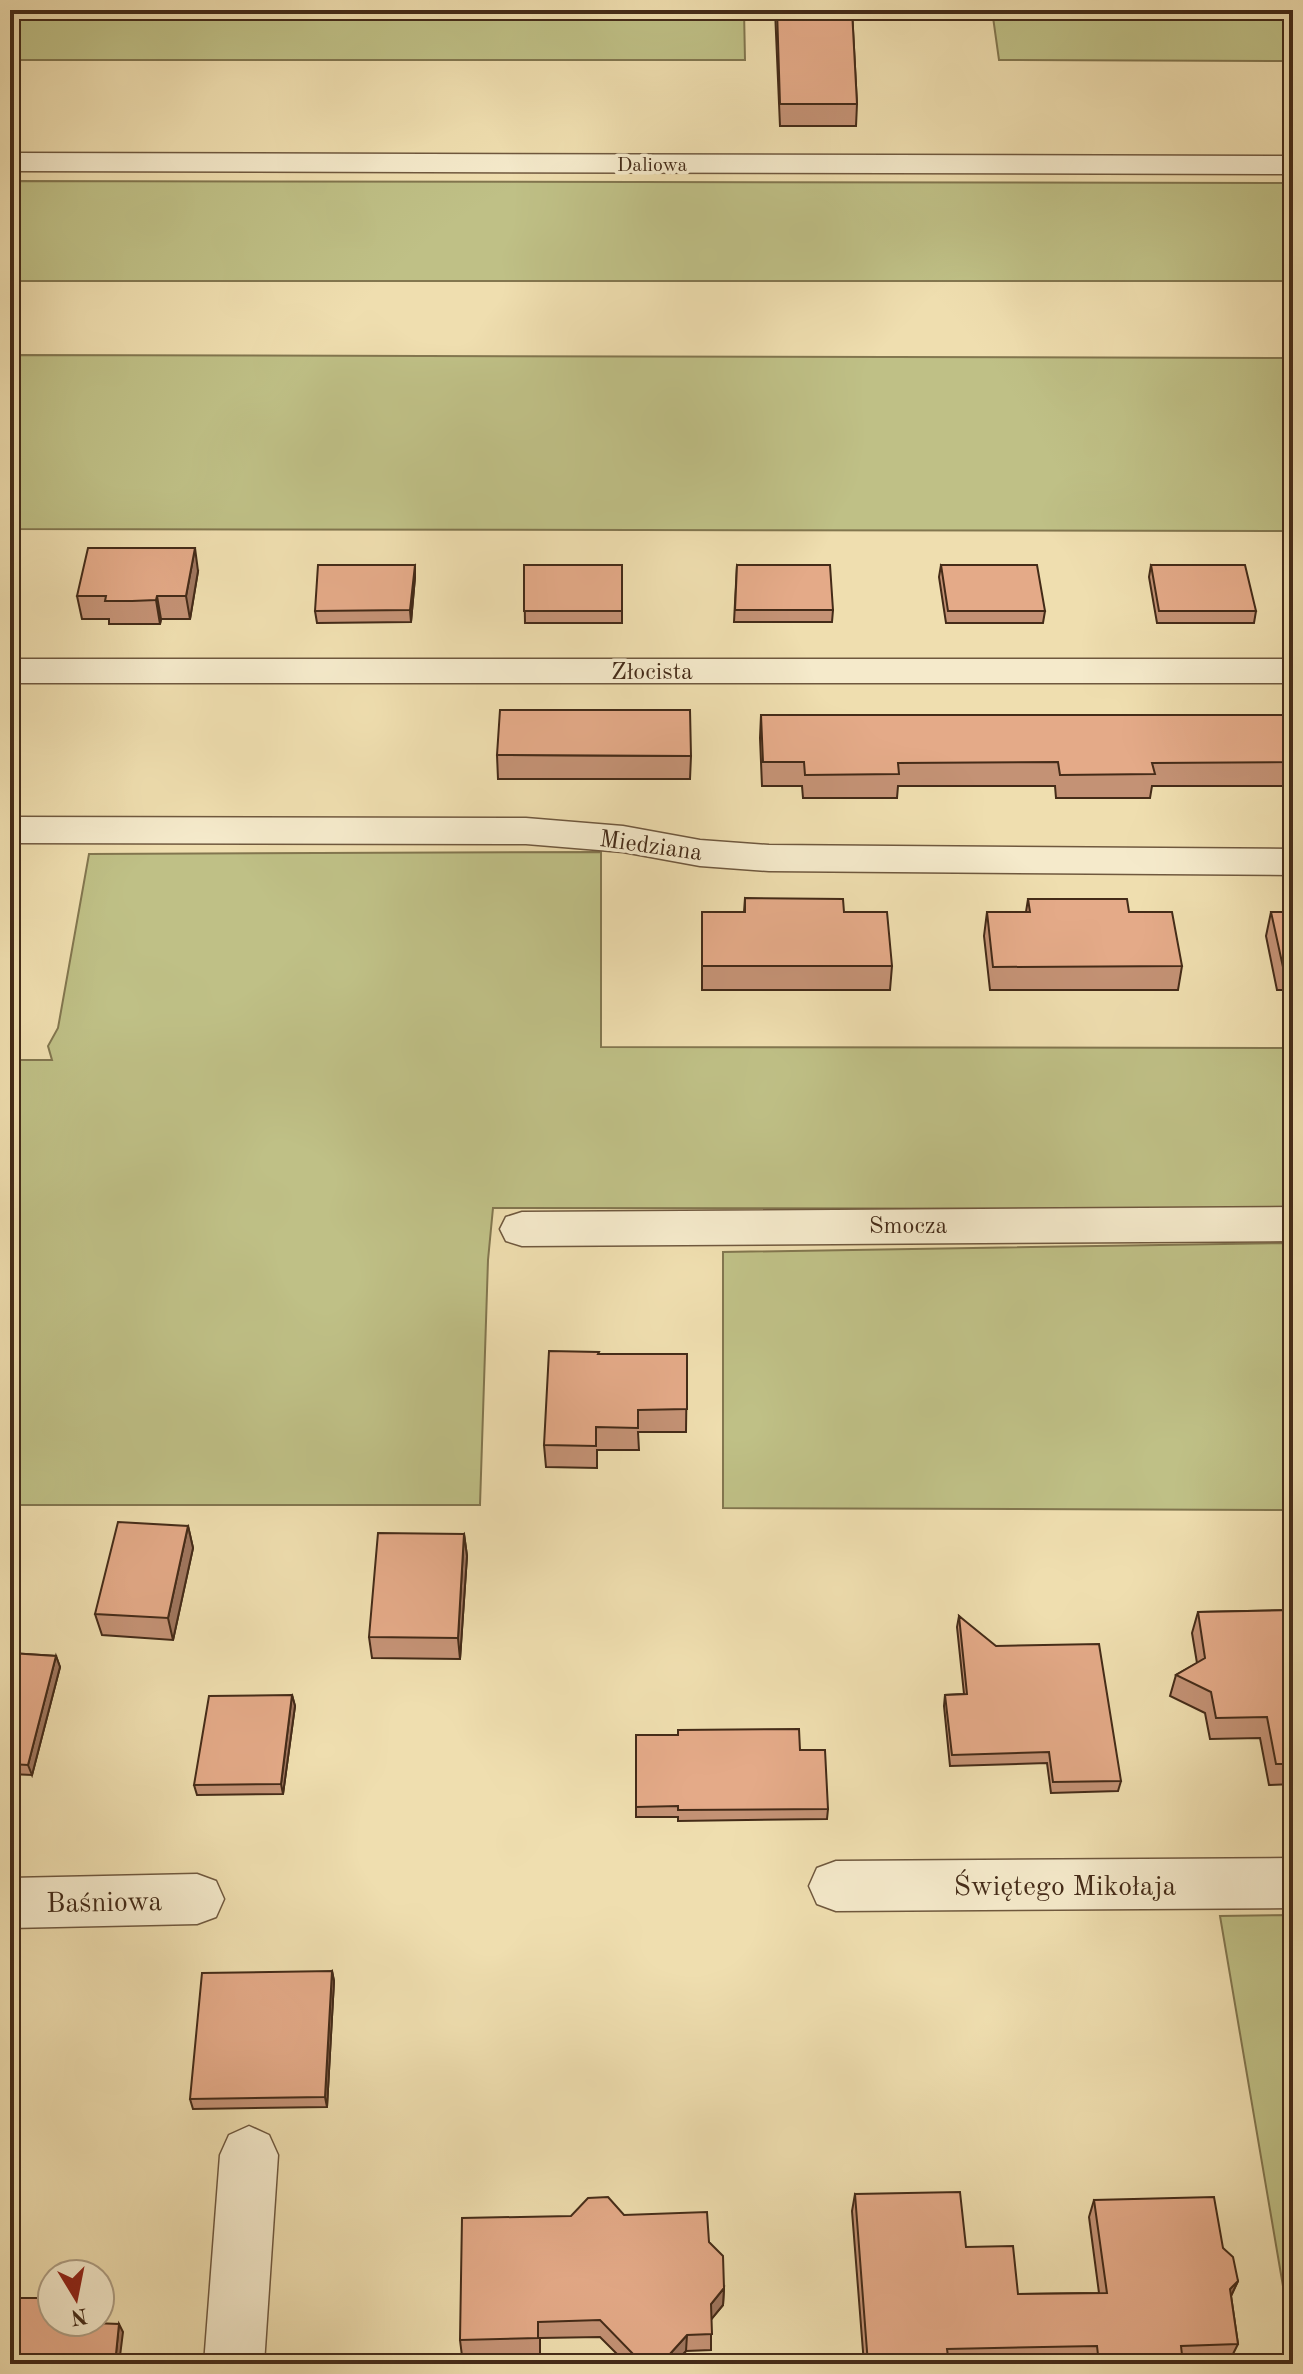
<svg xmlns="http://www.w3.org/2000/svg" width="1303" height="2374" viewBox="0 0 1303 2374" font-family="'Old Standard TT',serif">
  <style>
    .green { fill: #bfc086; stroke: #82764f; stroke-width: 2 }
    .lines { fill: none; stroke-linecap: round; stroke-linejoin: round }
    .minor-casing { stroke: #6f583e; stroke-width: 3 }
    .minor { fill: #f5eacb; fill-rule: evenodd }
    .wall { fill: #c49275; stroke: #442b18; stroke-width: 2 }
    .shaded-wall { fill: #a0775f; stroke: #442b18; stroke-width: 2 }
    .building { fill: #e4aa88; stroke: #442b18; stroke-width: 2 }
    .labels { text-anchor: middle; stroke-width: 7; stroke-linejoin: round; paint-order: stroke }
    .far-street-label { font-size: 20px; fill: #442b18; stroke: #f5eacb }
    .street-label { font-size: 24px; fill: #442b18; stroke: #f5eacb }
    .near-street-label { font-size: 28px; fill: #442b18; stroke: #f5eacb }
  </style>
  <rect width="100%" height="100%" fill="#efdeaf"/>
  <filter id="stains"><feTurbulence type="fractalNoise" baseFrequency=".0025" numOctaves="4"/><feColorMatrix values="0 0 0 0 .2 0 0 0 0 .09 0 0 0 0 .02 0 0 0 .5 -.17"/></filter>
  <radialGradient id="worn" r=".72"><stop offset=".6" stop-color="#630" stop-opacity="0"/><stop offset="1" stop-color="#630" stop-opacity=".3"/></radialGradient>
  <!-- green -->
  <path class="green" d="M 10,10 L 744,10 L 745,60 L 10,60 Z
    M 992,10 L 1293,10 L 1293,61 L 999,60 Z
    M 10,181 L 1293,183 L 1293,281 L 10,281 Z
    M 10,355 L 1293,358 L 1293,531 L 10,529 Z
    M 601,852 L 601,1047 L 1293,1048 L 1293,1209 L 493,1208 L 488,1260 L 480,1505 L 10,1505 L 10,1060 L 52,1060 L 48,1046 L 58,1028 L 89,854 Z
    M 1288,1243 L 1293,1268 L 1293,1510 L 723,1508 L 723,1252 Z
    M 1293,1915 L 1293,2345 L 1220,1916 Z"/>
  <g class="lines">
    <!-- minor casing -->
    <g class="minor-casing">
      <path id="minor" d="M 10,153 L 1293,156 L 1293,174 L 10,171 Z
        M 10,659 L 1293,659 L 1293,683 L 10,683 Z
        M 10,817 L 526,818 L 623,826 L 700,840 L 769,845 L 1293,849 L 1293,875 L 769,871 L 700,866 L 623,852 L 526,844 L 10,843 Z
        M 1293,1207 L 1293,1241 L 522,1246 L 506,1241 L 500,1229 L 506,1217 L 522,1212 Z
        M 1293,1858 L 1293,1908 L 836,1911 L 817,1904 L 809,1886 L 817,1868 L 836,1861 Z
        M 197,1874 L 216,1881 L 224,1899 L 216,1917 L 197,1924 L 10,1928 L 10,1878 Z
        M 249,2126 L 269,2135 L 278,2155 L 264,2364 L 204,2364 L 220,2155 L 229,2135 Z"/>
    </g>
    <!-- minor -->
    <use href="#minor" class="minor"/>
  </g>
  <!-- wall -->
  <path class="wall" d="M 775,10 L 852,10 L 857,104 L 856,126 L 780,126 Z
    M 415,565 L 415,577 L 411,622 L 317,623 L 315,611 Z
    M 524,565 L 622,565 L 622,623 L 525,623 Z
    M 737,565 L 833,610 L 832,622 L 734,622 Z
    M 941,565 L 1045,611 L 1043,623 L 946,623 L 939,577 Z
    M 1151,565 L 1256,611 L 1254,623 L 1157,623 L 1149,577 Z
    M 198,571 L 190,619 L 161,619 L 160,624 L 109,624 L 109,619 L 82,619 L 77,596 Z
    M 761,715 L 1293,715 L 1293,786 L 1152,786 L 1150,798 L 1056,798 L 1055,786 L 898,786 L 897,798 L 803,798 L 802,786 L 762,786 L 760,738 Z
    M 497,755 L 691,756 L 690,779 L 498,779 Z
    M 745,898 L 844,912 L 892,966 L 890,990 L 702,990 L 702,912 L 744,912 Z
    M 1028,899 L 1129,912 L 1182,966 L 1178,990 L 990,990 L 984,936 L 987,912 L 1026,912 Z
    M 1271,912 L 1293,912 L 1293,990 L 1277,990 L 1266,936 Z
    M 599,1354 L 687,1354 L 686,1432 L 638,1432 L 639,1450 L 597,1450 L 597,1468 L 546,1467 L 544,1445 Z
    M 188,1526 L 193,1548 L 173,1640 L 102,1635 L 95,1614 Z
    M 464,1534 L 467,1556 L 460,1659 L 372,1658 L 369,1637 Z
    M 1293,1610 L 1293,1784 L 1269,1785 L 1260,1738 L 1210,1739 L 1205,1713 L 1170,1696 L 1176,1675 L 1197,1663 L 1192,1633 L 1198,1612 Z
    M 959,1616 L 1121,1781 L 1118,1791 L 1051,1793 L 1047,1763 L 950,1766 L 944,1706 L 945,1695 L 964,1694 L 957,1627 Z
    M 10,1653 L 56,1656 L 60,1667 L 32,1775 L 10,1774 Z
    M 292,1695 L 295,1706 L 283,1794 L 197,1795 L 194,1785 Z
    M 636,1735 L 678,1735 L 800,1750 L 828,1809 L 827,1819 L 678,1821 L 678,1817 L 636,1817 Z
    M 332,1971 L 334,1981 L 327,2107 L 193,2109 L 190,2099 Z
    M 855,2194 L 966,2247 L 1018,2294 L 1099,2293 L 1089,2217 L 1094,2200 L 1223,2248 L 1238,2281 L 1231,2296 L 1238,2344 L 1230,2360 L 1183,2362 L 1183,2364 L 1092,2364 L 1091,2362 L 973,2364 L 864,2364 L 852,2211 Z
    M 624,2215 L 709,2242 L 724,2288 L 723,2305 L 711,2319 L 711,2350 L 686,2351 L 674,2364 L 627,2364 L 600,2337 L 540,2338 L 540,2354 L 462,2356 L 460,2340 Z"/>
  <!-- shaded-wall -->
  <path class="shaded-wall" d="M 195,548 L 198,571 L 190,619 L 186,596 Z
    M 415,565 L 415,577 L 411,622 L 410,610 Z
    M 157,596 L 161,619 L 160,624 L 156,600 Z
    M 188,1526 L 193,1548 L 173,1640 L 168,1618 Z
    M 464,1534 L 467,1556 L 460,1659 L 458,1638 Z
    M 56,1656 L 60,1667 L 32,1775 L 28,1765 Z
    M 292,1695 L 295,1706 L 283,1794 L 281,1784 Z
    M 332,1971 L 334,1981 L 327,2107 L 325,2097 Z
    M 1238,2281 L 1230,2298 L 1230,2289 Z
    M 724,2288 L 723,2305 L 710,2321 L 711,2304 Z
    M 119,2324 L 123,2332 L 119,2364 L 115,2364 Z
    M 687,2335 L 686,2351 L 674,2364 L 668,2364 L 669,2355 Z"/>
  <!-- building -->
  <path class="building" d="M 777,10 L 852,10 L 857,104 L 780,104 Z
    M 88,548 L 195,548 L 186,596 L 157,596 L 156,600 L 132,601 L 105,601 L 106,596 L 77,596 Z
    M 318,565 L 415,565 L 410,610 L 315,611 Z
    M 524,565 L 622,565 L 622,611 L 524,611 Z
    M 737,565 L 830,565 L 833,610 L 735,610 Z
    M 941,565 L 1037,565 L 1045,611 L 948,611 Z
    M 1151,565 L 1245,565 L 1256,611 L 1159,611 Z
    M 500,710 L 690,710 L 691,756 L 497,755 Z
    M 761,715 L 1293,715 L 1293,762 L 1152,763 L 1155,774 L 1060,775 L 1058,762 L 898,763 L 899,774 L 805,775 L 804,762 L 763,762 Z
    M 745,898 L 843,899 L 844,912 L 887,912 L 892,966 L 702,966 L 702,912 L 745,912 Z
    M 1028,899 L 1127,899 L 1129,912 L 1172,912 L 1182,966 L 993,967 L 987,912 L 1030,912 Z
    M 1271,912 L 1293,912 L 1293,967 L 1283,967 Z
    M 549,1351 L 599,1352 L 598,1354 L 687,1354 L 687,1409 L 638,1410 L 638,1428 L 596,1427 L 596,1446 L 544,1445 Z
    M 118,1522 L 188,1526 L 168,1618 L 95,1614 Z
    M 378,1533 L 464,1534 L 458,1638 L 369,1637 Z
    M 1293,1610 L 1293,1764 L 1276,1764 L 1267,1717 L 1216,1718 L 1211,1692 L 1176,1675 L 1205,1658 L 1198,1612 Z
    M 959,1616 L 996,1646 L 1099,1644 L 1121,1781 L 1053,1782 L 1049,1752 L 952,1755 L 945,1695 L 967,1694 Z
    M 10,1653 L 56,1656 L 28,1765 L 10,1764 Z
    M 292,1695 L 281,1784 L 194,1785 L 209,1696 Z
    M 799,1729 L 800,1750 L 825,1750 L 828,1809 L 678,1810 L 678,1806 L 636,1807 L 636,1735 L 678,1735 L 678,1730 Z
    M 332,1971 L 325,2097 L 190,2099 L 202,1973 Z
    M 960,2192 L 966,2247 L 1013,2246 L 1018,2294 L 1107,2293 L 1094,2200 L 1214,2197 L 1223,2248 L 1233,2257 L 1238,2281 L 1230,2289 L 1238,2344 L 1181,2346 L 1183,2364 L 1099,2364 L 1097,2346 L 947,2349 L 949,2364 L 868,2364 L 855,2194 Z
    M 608,2197 L 624,2215 L 707,2212 L 709,2242 L 723,2256 L 724,2288 L 711,2304 L 712,2334 L 687,2335 L 669,2355 L 635,2356 L 600,2320 L 538,2322 L 538,2338 L 460,2340 L 462,2218 L 571,2216 L 588,2198 Z
    M 10,2298 L 52,2298 L 52,2322 L 93,2322 L 93,2323 L 119,2324 L 115,2364 L 10,2364 Z"/>
  <g class="labels">
    <!-- far-street labels -->
    <g class="far-street-label">
      <text x="652" y="171">Daliowa</text>
    </g>
    <!-- street labels -->
    <g class="street-label">
      <text x="652" y="679">Złocista</text>
      <text transform="translate(651 845) rotate(8)" y="8">Miedziana</text>
      <text x="908" y="1233">Smocza</text>
    </g>
    <!-- near-street labels -->
    <g class="near-street-label">
      <text x="1065" y="1895">Świętego Mikołaja</text>
      <text transform="translate(104 1901) rotate(-1)" y="10">Baśniowa</text>
    </g>
  </g>
  <!-- margin -->
  <rect width="1303" height="2374" fill="none" stroke="#efdeaf" stroke-width="40"/>
  <rect x="12" y="12" width="1279" height="2350" fill="none" stroke="#442b18" stroke-width="4"/>
  <rect x="20" y="20" width="1263" height="2334" fill="none" stroke="#442b18" stroke-width="2"/>
  <!-- north arrow -->
  <g transform="translate(76 2298) rotate(170)"><circle r="38" fill="#f5eacb" stroke="#ae9e83" stroke-width="2"/>
  <path d="M0-6L14 30L0 20L-14 30Z" fill="#8f2418"/>
  <text y="-12" font-size="22" font-weight="bold" text-anchor="middle" fill="#442b18">N</text>
  </g>
  <rect width="100%" height="100%" filter="url(#stains)"/>
  <rect width="100%" height="100%" fill="url(#worn)"/>
</svg>
